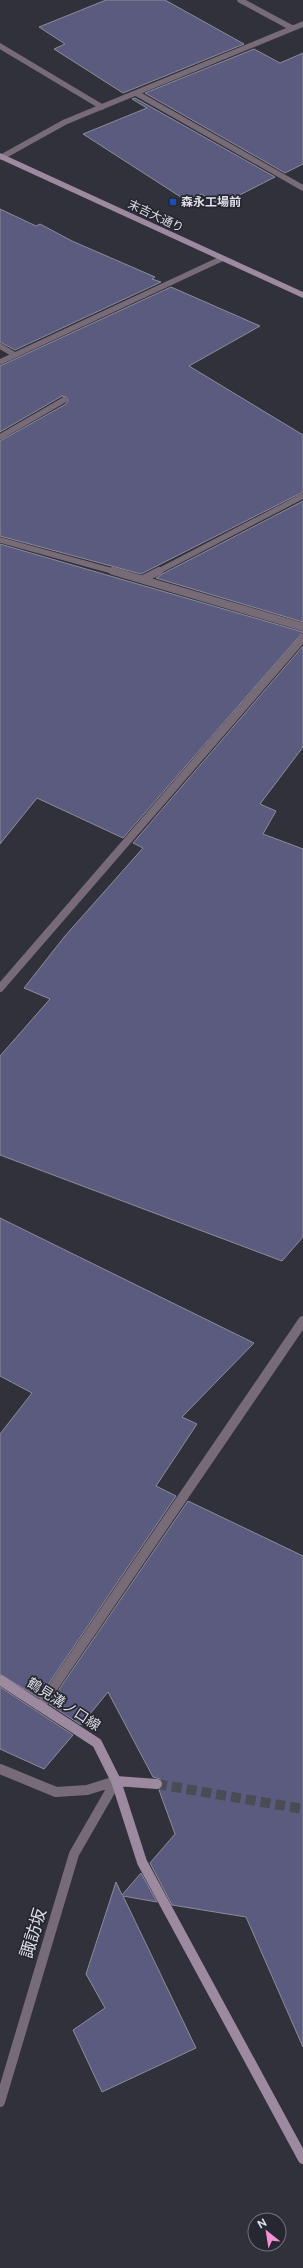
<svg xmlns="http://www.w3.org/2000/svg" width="303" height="2268" viewBox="0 0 303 2268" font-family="'Public Sans','Noto Sans JP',sans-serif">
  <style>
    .building { fill: #5b5b7f; stroke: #8c8c99 }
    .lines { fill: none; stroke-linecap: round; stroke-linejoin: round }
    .street-tunnel { stroke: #4b4b56; stroke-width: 10; stroke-dasharray: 10 5; stroke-linecap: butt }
    .lane-far1 { stroke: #776b78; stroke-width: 5.5 }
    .lane { stroke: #776b78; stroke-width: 8 }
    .street-far2 { stroke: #776b78; stroke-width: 5.5 }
    .street-far1 { stroke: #776b78; stroke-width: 8 }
    .street { stroke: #776b78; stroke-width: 10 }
    .secondary-far1 { stroke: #9d8aa0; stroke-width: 5.5 }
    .secondary { stroke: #9d8aa0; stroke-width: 10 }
    .transit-dot { fill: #1a4fb4; stroke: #272732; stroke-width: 1.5 }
    .labels { text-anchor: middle; stroke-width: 3.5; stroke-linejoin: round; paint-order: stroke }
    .far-poi-label { font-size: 12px; font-weight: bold; fill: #dfdfe7; stroke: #272732; text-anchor: start }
    .far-street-label { font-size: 12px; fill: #dfdfe7; stroke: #272732 }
    .street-label { font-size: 14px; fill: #dfdfe7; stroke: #272732 }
    .near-street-label { font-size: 17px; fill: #dfdfe7; stroke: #272732 }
  </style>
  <rect width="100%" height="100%" fill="#31313c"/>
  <!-- building -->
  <path class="building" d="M 106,0 L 165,0 L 244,44 L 123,93 L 54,49 L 65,44 L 39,27 Z
    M 254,49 L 280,63 L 303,53 L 303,164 L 285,173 L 145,93 Z
    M 135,98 L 275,177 L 220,205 L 202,194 L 187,201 L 83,134 L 147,108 L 132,99 Z
    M 0,209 L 36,226 L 40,224 L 72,241 L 155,277 L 152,279 L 161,282 L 15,350 L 0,342 Z
    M 171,287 L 260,326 L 189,366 L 303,435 L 303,492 L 141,574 L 0,536 L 0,441 L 66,404 L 68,400 L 66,397 L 62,396 L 0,432 L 0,366 Z
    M 303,501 L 303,622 L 156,578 L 164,573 Z
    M 0,544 L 303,632 L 123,838 L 37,798 L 0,844 Z
    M 303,646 L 303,747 L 260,804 L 276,811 L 263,834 L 303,849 L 303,1237 L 282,1261 L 0,1155 L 0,1056 L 50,999 L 24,988 L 65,936 L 143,848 L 133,843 Z
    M 0,1218 L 254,1343 L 182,1417 L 197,1424 L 156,1486 L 176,1496 L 39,1698 L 0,1674 L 0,1434 L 32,1393 L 0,1376 Z
    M 188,1501 L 303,1556 L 303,2047 L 246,1917 L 172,1905 L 150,1863 L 175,1834 L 159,1790 L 162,1787 L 163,1782 L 160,1779 L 153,1777 L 108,1692 L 81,1725 L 49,1704 Z
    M 0,1687 L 73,1735 L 44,1769 L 0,1749 Z
    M 141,1873 L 157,1902 L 123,1896 L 196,2048 L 102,2092 L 73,2030 L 105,2008 L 86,1974 L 116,1882 L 122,1895 Z"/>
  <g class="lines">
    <!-- street-tunnel -->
    <path class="street-tunnel" d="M 157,1784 L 303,1809"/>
    <!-- lane-far1 -->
    <path class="lane-far1" d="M 240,0 L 292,28
      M 0,46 L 102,107
      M 136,93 L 303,188
      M 2,157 L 65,122 L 303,24
      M 0,346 L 15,355
      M 0,362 L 221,259
      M 0,437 L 64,400
      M 157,572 L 303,496"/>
    <!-- lane -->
    <path class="lane" d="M 143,579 L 159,571"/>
    <!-- street-far2 -->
    <path class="street-far2" d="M 0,540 L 116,572"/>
    <!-- street-far1 -->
    <path class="street-far1" d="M 113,571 L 303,627
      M 0,988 L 303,638"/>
    <!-- street -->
    <path class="street" d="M 41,1705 L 303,1321
      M 0,1769 L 56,1792 L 87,1790 L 116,1781
      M 0,2102 L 74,1854 L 116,1781"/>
    <!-- secondary-far1 -->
    <path class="secondary-far1" d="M 0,156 L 303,295"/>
    <!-- secondary -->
    <path class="secondary" d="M 0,1680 L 97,1743 L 116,1781 L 142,1862 L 303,2159
      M 116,1781 L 157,1784"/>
  </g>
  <!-- markers -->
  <rect class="transit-dot" x="169" y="198" width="8" height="8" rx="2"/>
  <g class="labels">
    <!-- far-poi labels -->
    <g class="far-poi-label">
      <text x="181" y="206">森永工場前</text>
    </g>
    <!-- far-street labels -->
    <g class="far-street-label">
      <text transform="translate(156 216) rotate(25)" y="4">末吉大通り</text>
    </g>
    <!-- street labels -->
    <g class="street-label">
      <text transform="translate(64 1704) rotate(33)" y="5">鶴見溝ノ口線</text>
    </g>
    <!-- near-street labels -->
    <g class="near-street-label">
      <text transform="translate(33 1933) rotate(-73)" y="6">諏訪坂</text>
    </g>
  </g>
  <!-- north arrow -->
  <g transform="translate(267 2232) rotate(330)"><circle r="19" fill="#272732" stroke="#71717a"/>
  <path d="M0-3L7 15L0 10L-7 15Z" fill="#f391d5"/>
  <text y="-6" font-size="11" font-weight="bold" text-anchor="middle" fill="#dfdfe7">N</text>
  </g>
</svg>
